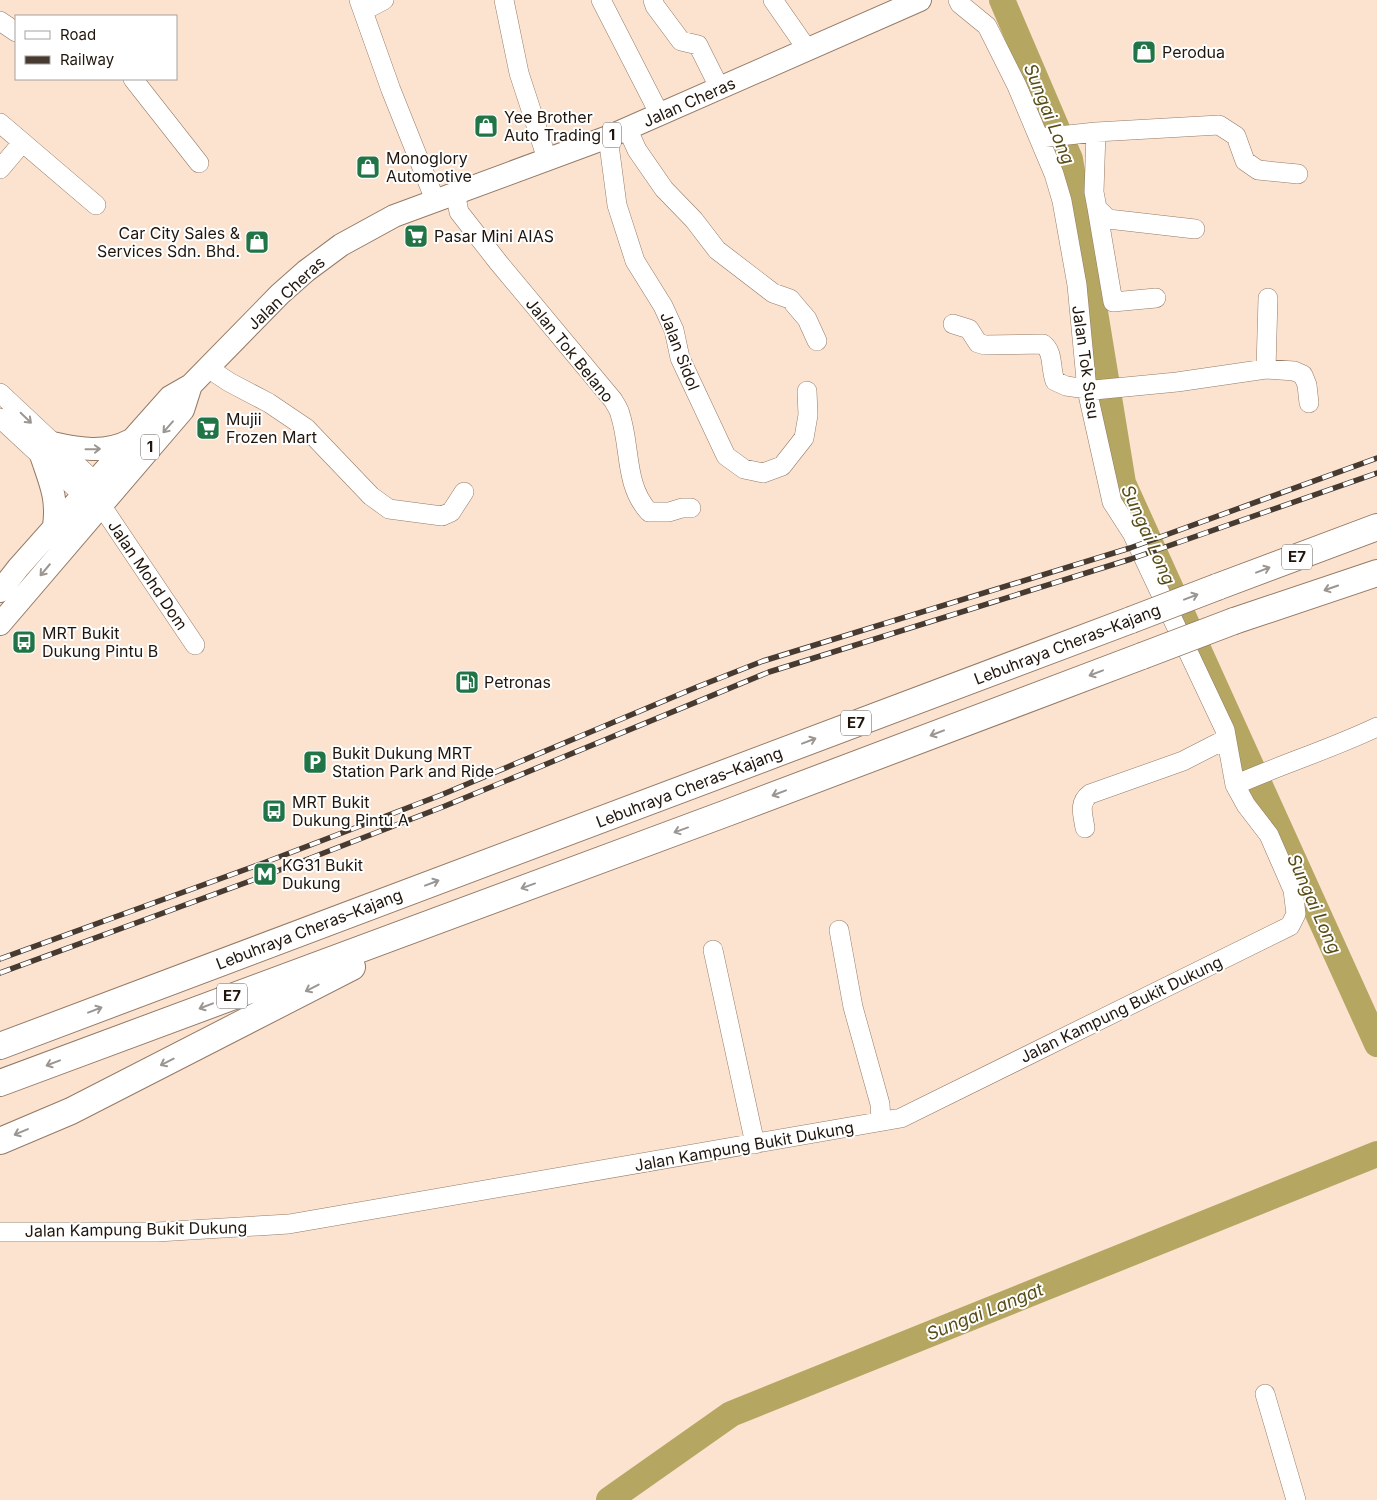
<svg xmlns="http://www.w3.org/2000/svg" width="1377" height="1500" viewBox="0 0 1377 1500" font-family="Inter,sans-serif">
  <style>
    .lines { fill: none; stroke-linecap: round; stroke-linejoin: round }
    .river { stroke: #b5a661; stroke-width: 26 }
    .minor-casing { stroke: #957a65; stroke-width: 20 }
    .major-casing { stroke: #957a65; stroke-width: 24 }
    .highway-casing { stroke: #957a65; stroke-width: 28 }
    .minor { stroke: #fff; stroke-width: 19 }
    .major { stroke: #fff; stroke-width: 22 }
    .highway { stroke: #fff; stroke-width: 26 }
    .rail-casing { stroke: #473a30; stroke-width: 5.5 }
    .rail { stroke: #fff; stroke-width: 4; stroke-dasharray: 11; stroke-linecap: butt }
    .highway-bridge-casing { stroke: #957a65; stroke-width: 28; stroke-linecap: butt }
    .highway-bridge { stroke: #fff; stroke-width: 26 }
    .oneway { stroke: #9b9692 }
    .labels { text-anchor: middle; stroke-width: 4; stroke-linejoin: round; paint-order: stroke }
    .shield { fill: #fff; stroke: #635c56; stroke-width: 1 }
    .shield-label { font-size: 15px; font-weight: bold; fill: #20160d }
    .poi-label { font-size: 16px; fill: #20160d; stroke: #fff; text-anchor: start }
    .street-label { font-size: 16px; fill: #20160d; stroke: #fff }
    .water-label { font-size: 18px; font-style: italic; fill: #584d18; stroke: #fff }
  </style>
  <rect width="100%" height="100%" fill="#fbe3d0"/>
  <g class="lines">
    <!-- river -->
    <path class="river" d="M 1002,0 L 1070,159 L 1123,483 L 1377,1044
      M 609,1500 L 731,1414 L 1377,1154"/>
    <!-- minor casing -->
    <g class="minor-casing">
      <path id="minor" d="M 359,0 L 391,90 L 435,200
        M 504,0 L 519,73 L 547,159
        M 601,0 L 660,115
        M 653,0 L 655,6 L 681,41 L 698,45 L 720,89
        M 773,0 L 807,49
        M 363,11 L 384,0
        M 0,21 L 16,32
        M 133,79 L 199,163
        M 0,123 L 96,205
        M 627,128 L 637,150 L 664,189 L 694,220 L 717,250 L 773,293 L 790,299 L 807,319 L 817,341
        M 1096,132 L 1094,192 L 1097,208 L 1108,219 L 1195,229
        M 608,137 L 617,205 L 635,261 L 663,306 L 674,330 L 680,358 L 726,456 L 744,469 L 763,473 L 782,466 L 804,438 L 808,415 L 807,391
        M 1040,138 L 1096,132 L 1219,125 L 1236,136 L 1245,161 L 1258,170 L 1298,174
        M 0,169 L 22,143
        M 455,192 L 459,212 L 498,262 L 613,400 C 615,404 619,409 620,414 C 631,447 624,485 649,512 L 669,512 L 682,508 L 691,508
        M 1097,208 L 1113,302 L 1156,298
        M 953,324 L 969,329 L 978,343 L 985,345 L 1043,344 C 1054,352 1050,368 1055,381 L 1066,386 L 1094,390 L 1177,382 L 1266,369 L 1268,298
        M 208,368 L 229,382 L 269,403 L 306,428 L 371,496 L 389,509 L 442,516 L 451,512 L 464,492
        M 1266,369 L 1294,371 L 1303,375 L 1307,385 L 1309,403
        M 0,393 L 95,482 L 101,505 L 195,645
        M 0,418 L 83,495 L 95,502
        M 1235,785 C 1282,764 1331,749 1377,727
        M 1085,828 C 1083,815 1078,803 1090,794 L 1183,761 L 1226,739
        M 839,930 L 853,1007 L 880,1104 L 881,1121
        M 713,950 L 755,1144
        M 0,1232 L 157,1232 L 289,1224 L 901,1118 L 1290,926 L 1296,914 L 1293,890 L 1269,835 L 1246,805 L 1235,785 L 1225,730 L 1132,533 L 1112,502 L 1087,390 L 1077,285 L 1062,201 L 1054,174 L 1017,86 L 987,26 L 960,4 L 958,0
        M 1265,1394 L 1296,1500"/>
    </g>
    <!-- major casing -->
    <g class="major-casing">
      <path id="major" d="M 52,443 C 80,449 105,454 131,440
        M 41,455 C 50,482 58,498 54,526
        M 0,591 L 18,568 L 170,397 L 191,385 L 280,294 L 306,271 L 341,245 L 394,216 L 608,137 L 920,0
        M 0,624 L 183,410 L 191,385"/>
    </g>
    <!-- highway casing -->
    <g class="highway-casing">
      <path id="highway" d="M 1217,587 L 1377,527
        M 1234,621 L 1377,573
        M 0,1046 L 1131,620
        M 0,1083 L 727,813 L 1142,656
        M 0,1141 L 71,1111 L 352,967"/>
    </g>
    <!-- minor -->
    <use href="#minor" class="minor"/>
    <!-- major -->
    <use href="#major" class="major"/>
    <!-- highway -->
    <use href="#highway" class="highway"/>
    <!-- rail casing -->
    <g class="rail-casing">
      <path id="rail" d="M 0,959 L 266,862 L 441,795 L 697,687 L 763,661 L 1130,548 L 1377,458
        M 0,973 L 272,873 L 445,806 L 769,672 L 1131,559 L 1377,473"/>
    </g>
    <!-- rail -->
    <use href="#rail" class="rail"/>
    <!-- highway-bridge casing -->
    <g class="highway-bridge-casing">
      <path id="highway-bridge" d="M 1131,620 L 1217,587
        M 1142,656 L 1234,621"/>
    </g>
    <!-- highway-bridge -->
    <use href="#highway-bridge" class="highway-bridge"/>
  </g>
  <!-- one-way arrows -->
  <defs><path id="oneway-shaft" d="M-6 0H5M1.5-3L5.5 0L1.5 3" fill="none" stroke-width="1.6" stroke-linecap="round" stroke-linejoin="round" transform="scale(1.25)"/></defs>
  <g class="oneway">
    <use href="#oneway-shaft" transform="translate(26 418) rotate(44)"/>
    <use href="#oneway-shaft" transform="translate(168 427) rotate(131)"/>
    <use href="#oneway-shaft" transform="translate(93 449) rotate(-1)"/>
    <use href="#oneway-shaft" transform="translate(45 570) rotate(130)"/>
    <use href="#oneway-shaft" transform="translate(1263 570) rotate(-21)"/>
    <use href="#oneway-shaft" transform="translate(1331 588) rotate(161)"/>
    <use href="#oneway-shaft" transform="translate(1191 597) rotate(-21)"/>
    <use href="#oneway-shaft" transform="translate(1096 673) rotate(159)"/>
    <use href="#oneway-shaft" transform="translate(937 733) rotate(159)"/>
    <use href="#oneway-shaft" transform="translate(809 741) rotate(-21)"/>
    <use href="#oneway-shaft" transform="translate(779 793) rotate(159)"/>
    <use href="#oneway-shaft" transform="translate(681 830) rotate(160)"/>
    <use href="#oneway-shaft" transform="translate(432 883) rotate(-21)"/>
    <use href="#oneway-shaft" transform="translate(528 886) rotate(160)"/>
    <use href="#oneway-shaft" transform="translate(312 988) rotate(153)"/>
    <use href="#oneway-shaft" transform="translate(206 1006) rotate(159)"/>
    <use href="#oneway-shaft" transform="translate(95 1010) rotate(-21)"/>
    <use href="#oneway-shaft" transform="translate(167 1062) rotate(153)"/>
    <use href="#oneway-shaft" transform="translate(53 1063) rotate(159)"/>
    <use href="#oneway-shaft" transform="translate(21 1132) rotate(157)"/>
  </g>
  <!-- icons -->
  <defs>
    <g id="shop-square" transform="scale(1.25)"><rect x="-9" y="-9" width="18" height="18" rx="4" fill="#207446" stroke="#fff"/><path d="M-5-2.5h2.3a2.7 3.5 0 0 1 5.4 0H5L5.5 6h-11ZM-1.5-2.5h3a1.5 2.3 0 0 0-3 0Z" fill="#fff"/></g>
    <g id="supermarket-square" transform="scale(1.25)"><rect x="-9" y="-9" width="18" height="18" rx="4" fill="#207446" stroke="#fff"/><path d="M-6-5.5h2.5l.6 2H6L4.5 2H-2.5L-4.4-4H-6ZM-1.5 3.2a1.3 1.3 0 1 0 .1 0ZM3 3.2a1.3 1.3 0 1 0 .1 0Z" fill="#fff"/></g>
    <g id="bus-square" transform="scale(1.25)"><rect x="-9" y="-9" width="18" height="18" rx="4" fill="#207446" stroke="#fff"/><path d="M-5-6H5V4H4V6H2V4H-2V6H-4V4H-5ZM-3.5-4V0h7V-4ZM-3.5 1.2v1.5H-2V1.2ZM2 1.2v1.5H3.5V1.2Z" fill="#fff"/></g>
    <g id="fuel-square" transform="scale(1.25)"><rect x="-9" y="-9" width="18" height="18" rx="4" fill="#207446" stroke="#fff"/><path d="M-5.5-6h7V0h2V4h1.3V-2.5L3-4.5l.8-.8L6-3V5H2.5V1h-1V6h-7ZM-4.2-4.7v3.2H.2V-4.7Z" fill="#fff"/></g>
    <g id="parking-square" transform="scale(1.25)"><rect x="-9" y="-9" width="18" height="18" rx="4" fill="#207446" stroke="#fff"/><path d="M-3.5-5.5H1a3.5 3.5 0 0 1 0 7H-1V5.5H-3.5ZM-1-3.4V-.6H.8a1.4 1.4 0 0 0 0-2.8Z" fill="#fff"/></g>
    <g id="metro-square" transform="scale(1.25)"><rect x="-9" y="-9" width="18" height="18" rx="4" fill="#207446" stroke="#fff"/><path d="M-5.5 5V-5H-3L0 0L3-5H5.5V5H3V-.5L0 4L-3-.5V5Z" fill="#fff"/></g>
  </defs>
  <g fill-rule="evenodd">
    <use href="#shop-square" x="1144" y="52"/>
    <use href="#shop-square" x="486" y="126"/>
    <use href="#shop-square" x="368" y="167"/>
    <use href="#supermarket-square" x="416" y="236"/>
    <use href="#shop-square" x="257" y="242"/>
    <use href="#supermarket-square" x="208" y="428"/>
    <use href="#bus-square" x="24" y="642"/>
    <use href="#fuel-square" x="467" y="682"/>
    <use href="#parking-square" x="315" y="762"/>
    <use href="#bus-square" x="274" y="811"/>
    <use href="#metro-square" x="265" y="874"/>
  </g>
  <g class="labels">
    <!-- shield labels -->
    <g class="shield">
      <rect x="603" y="122.5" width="18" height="25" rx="4"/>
      <rect x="141" y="434.5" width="18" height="25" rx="4"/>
      <rect x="1282" y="544.5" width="30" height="25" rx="4"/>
      <rect x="841" y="710.5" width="30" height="25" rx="4"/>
      <rect x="217" y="983.5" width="30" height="25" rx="4"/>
    </g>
    <g class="shield-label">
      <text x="612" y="140">1</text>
      <text x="150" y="452">1</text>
      <text x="1297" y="562">E7</text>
      <text x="856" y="728">E7</text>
      <text x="232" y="1001">E7</text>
    </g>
    <!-- poi labels -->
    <g class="poi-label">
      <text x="1162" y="58">Perodua</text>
      <text x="504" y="123">Yee Brother<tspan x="504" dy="18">Auto Trading</tspan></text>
      <text x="386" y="164">Monoglory<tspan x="386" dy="18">Automotive</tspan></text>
      <text x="240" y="239" text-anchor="end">Car City Sales &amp;<tspan x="240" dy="18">Services Sdn. Bhd.</tspan></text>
      <text x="434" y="242">Pasar Mini AIAS</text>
      <text x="226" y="425">Mujii<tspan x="226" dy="18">Frozen Mart</tspan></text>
      <text x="42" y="639">MRT Bukit<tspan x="42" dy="18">Dukung Pintu B</tspan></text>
      <text x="484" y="688">Petronas</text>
      <text x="332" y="759">Bukit Dukung MRT<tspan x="332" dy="18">Station Park and Ride</tspan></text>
      <text x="292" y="808">MRT Bukit<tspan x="292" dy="18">Dukung Pintu A</tspan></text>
      <text x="282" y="871">KG31 Bukit<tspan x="282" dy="18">Dukung</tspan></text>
    </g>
    <!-- street labels -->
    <g class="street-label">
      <text transform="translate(689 102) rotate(-24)" y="6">Jalan Cheras</text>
      <text transform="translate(286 293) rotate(-43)" y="6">Jalan Cheras</text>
      <text transform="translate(570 350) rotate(51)" y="6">Jalan Tok Belano</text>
      <text transform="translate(680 351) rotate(69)" y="6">Jalan Sidol</text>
      <text transform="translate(1086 362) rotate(82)" y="6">Jalan Tok Susu</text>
      <text transform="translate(148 575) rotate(56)" y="6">Jalan Mohd Dom</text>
      <text transform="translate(1067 644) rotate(-21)" y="6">Lebuhraya Cheras–Kajang</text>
      <text transform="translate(689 787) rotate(-21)" y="6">Lebuhraya Cheras–Kajang</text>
      <text transform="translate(309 929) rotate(-21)" y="6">Lebuhraya Cheras–Kajang</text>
      <text transform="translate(1121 1009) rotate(-26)" y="6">Jalan Kampung Bukit Dukung</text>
      <text transform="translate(744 1146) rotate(-10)" y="6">Jalan Kampung Bukit Dukung</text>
      <text transform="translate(136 1229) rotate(-1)" y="6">Jalan Kampung Bukit Dukung</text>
    </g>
    <!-- water labels -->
    <g class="water-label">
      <text transform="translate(1049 114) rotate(68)" y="6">Sungai Long</text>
      <text transform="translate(1148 535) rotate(66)" y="6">Sungai Long</text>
      <text transform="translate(1314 904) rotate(66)" y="6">Sungai Long</text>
      <text transform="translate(985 1312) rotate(-22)" y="6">Sungai Langat</text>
    </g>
  </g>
  <!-- legend -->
  <rect x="15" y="15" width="162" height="65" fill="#ffffff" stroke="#a6a29e"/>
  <rect x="25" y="31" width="25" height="8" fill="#ffffff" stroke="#a6a29e"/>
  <text x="60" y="40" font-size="15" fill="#20160d">Road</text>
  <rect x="25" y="56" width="25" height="8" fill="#473a30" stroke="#a6a29e"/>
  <text x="60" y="65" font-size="15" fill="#20160d">Railway</text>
</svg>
